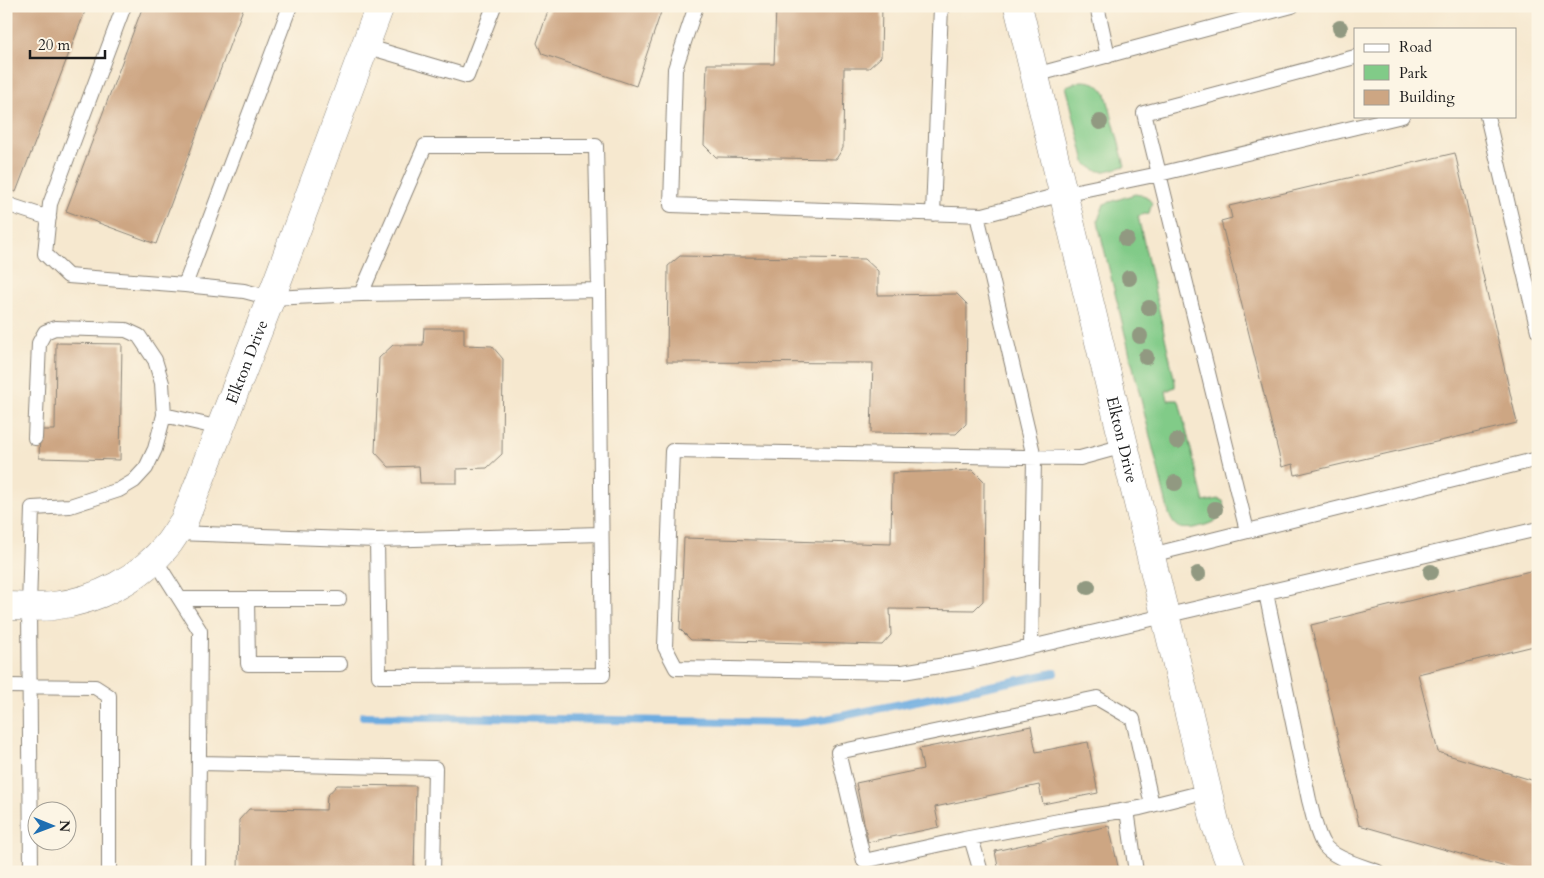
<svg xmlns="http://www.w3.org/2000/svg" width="1544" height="878" viewBox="0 0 1544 878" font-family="Cardo,serif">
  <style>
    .green { fill: #81cb88; stroke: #4e7452 }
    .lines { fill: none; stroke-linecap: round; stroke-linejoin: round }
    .stream { stroke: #6dace0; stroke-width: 8 }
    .building { fill: #cda683 }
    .lane-casing { stroke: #898276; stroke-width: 16 }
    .secondary-casing { stroke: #898276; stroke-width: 29 }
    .lane { stroke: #fff; stroke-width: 14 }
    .secondary { stroke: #fff; stroke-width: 28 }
    .tree { fill: #919981 }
    .labels { text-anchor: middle; stroke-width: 4.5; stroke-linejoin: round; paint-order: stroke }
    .street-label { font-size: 16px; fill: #1c1c1c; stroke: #fcf5e5 }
  </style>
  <rect width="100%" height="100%" fill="#fcf5e5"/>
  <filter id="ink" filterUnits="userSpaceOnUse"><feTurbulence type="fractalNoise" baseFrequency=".02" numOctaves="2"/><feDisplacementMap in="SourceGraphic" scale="10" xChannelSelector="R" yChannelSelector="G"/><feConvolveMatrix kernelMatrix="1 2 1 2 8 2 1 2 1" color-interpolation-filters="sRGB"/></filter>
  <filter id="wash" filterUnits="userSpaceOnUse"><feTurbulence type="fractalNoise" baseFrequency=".0096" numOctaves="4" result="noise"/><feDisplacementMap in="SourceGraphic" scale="20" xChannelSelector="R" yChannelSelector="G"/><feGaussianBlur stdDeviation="1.12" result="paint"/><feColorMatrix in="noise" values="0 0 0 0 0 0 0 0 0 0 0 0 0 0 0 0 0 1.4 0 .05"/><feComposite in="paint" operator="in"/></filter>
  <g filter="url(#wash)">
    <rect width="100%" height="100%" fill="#f6e8cf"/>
    <!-- green -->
    <path class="green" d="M 1081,81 C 1093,81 1100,84 1106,94 L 1125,166 C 1108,170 1099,177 1085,162 L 1066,86 Z
      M 1135,194 L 1146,196 L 1152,203 L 1149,213 L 1138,216 L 1175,382 L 1175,387 L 1166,391 L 1168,400 L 1177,400 L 1179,401 L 1204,502 L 1218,499 L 1223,501 C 1224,507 1224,512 1220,517 C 1215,524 1187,532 1178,527 C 1173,524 1171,519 1169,514 L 1100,232 L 1098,220 L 1104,204 Z"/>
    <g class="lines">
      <!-- stream -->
      <path class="stream" d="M 363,716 L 795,723 L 827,719 L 1054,673"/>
    </g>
    <g id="blocks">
      <!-- building -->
      <path class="building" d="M 6,6 L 87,6 L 16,192 L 6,188 Z
        M 143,6 L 244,6 L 156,244 L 66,211 Z
        M 550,6 L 663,6 L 636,86 L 542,54 L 537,43 Z
        M 776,6 L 882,6 L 881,57 L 869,68 L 844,68 L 843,148 L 836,159 L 716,157 L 704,145 L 707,64 L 774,64 Z
        M 1455,153 L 1517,423 L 1295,475 L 1293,464 L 1282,467 L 1221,221 L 1232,218 L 1229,206 Z
        M 680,256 L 865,259 L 878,271 L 878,295 L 957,294 L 967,304 L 966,424 L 956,434 L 871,433 L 873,363 L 667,362 L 668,266 Z
        M 424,328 L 464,328 L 464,345 L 492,346 L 503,359 L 502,454 L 487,468 L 457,469 L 457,483 L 420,483 L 419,466 L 389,467 L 375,452 L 379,358 L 393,345 L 423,345 Z
        M 56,343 L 122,344 L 120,460 L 39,458 L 40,430 L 55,430 Z
        M 973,470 L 984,481 L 983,601 L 974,610 L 890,609 L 891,635 L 882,645 L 691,640 L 680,629 L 684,538 L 891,544 L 892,473 Z
        M 1538,569 L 1538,645 L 1418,674 L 1438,752 L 1538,782 L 1538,872 L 1523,872 L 1359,825 L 1311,625 Z
        M 1031,726 L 1036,752 L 1088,742 L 1098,793 L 1043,804 L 1039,785 L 935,807 L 939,827 L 868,842 L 856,783 L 923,769 L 919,749 Z
        M 337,785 L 416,786 L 414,872 L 238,872 L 239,820 L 249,809 L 326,810 L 327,796 Z
        M 1109,826 L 1119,871 L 999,872 L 995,851 Z"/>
    </g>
  </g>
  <g filter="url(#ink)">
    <use href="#blocks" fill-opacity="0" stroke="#898276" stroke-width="1"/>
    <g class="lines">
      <!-- lane casing -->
      <g class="lane-casing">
        <path id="lane" d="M 124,6 L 50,204 L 45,254 L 68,276 L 185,285
          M 696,6 L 675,69 L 671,205 L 983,215 L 1063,194 L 1159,174 L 1402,116
          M 1097,6 L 1108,56
          M 365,46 L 467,76 L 494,6
          M 1035,75 L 1292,6
          M 1487,116 L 1538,331
          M 6,204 L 49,218
          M 933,214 L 941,6
          M 977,215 L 1034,457 L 1031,647
          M 361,294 L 425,146 L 596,146 L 599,290
          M 35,438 L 39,343 L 45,332 L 55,328 L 126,330 L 139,336 L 155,360 L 162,383 L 164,415
          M 1124,446 L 1080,458 L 672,451 L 665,647 L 676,668 L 903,672 L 975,660 L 1538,529
          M 1247,531 L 1144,113 L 1355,57
          M 176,533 L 377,540 L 379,676 L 603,675 L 599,290 L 361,294 L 271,298 L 244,291 L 185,285 L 290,6
          M 377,540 L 601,534
          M 1151,555 L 1538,459
          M 154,558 L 200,631 L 198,872
          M 1266,593 L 1309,800 C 1313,814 1315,829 1322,842 C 1330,858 1362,866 1378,872
          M 180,599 L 339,599
          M 247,599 L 248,664 L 340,664
          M 6,686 L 95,687 L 109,696 L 109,872
          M 199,763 L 435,768 L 433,872
          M 1152,805 L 1133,719 L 1097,698 L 838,752 L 864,861 L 964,839 L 1059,821 L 1140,808 L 1208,791
          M 1127,810 L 1136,872
          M 971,838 L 981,872
          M 31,872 L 29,606 L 32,508 L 70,506 L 119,490 L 134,481 L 146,468 L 155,449 L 164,415 L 220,428"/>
      </g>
      <!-- secondary casing -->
      <g class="secondary-casing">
        <g id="secondary">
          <path id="s1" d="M 1018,6 L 1216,826 L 1233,872"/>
          <path id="s2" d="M 6,606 C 21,606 38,608 53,606 C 97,601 141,578 169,543 C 174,536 179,528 184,521 L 271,298 L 380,6"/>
        </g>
      </g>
      <!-- lane -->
      <use href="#lane" class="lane"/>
      <!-- secondary -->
      <use href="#secondary" class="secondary"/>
    </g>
    <!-- trees -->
    <g class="tree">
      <circle cx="1340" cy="28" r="8"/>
      <circle cx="1100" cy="122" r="8"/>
      <circle cx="1126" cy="239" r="8"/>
      <circle cx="1129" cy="278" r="8"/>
      <circle cx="1149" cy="308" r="8"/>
      <circle cx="1140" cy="336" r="8"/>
      <circle cx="1146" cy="357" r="8"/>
      <circle cx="1177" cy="441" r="8"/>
      <circle cx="1175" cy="483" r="8"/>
      <circle cx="1215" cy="509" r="8"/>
      <circle cx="1431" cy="572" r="8"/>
      <circle cx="1198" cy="574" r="8"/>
      <circle cx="1088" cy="587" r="8"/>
    </g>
  </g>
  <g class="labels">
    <!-- street labels -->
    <g class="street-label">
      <text dy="6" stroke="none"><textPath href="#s2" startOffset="380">Elkton Drive</textPath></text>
      <text dy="6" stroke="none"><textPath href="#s1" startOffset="446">Elkton Drive</textPath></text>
    </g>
  </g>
  <!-- margin -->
  <rect width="1544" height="878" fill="none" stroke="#fcf5e5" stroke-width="25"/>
  <!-- legend -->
  <rect x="1354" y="28" width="162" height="90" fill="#fcf5e5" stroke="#a29e95"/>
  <rect x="1364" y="44" width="25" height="8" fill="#ffffff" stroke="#a29e95"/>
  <text x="1399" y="52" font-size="15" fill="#1c1c1c">Road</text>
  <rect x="1364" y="65" width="25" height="15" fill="#81cb88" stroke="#a29e95"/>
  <text x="1399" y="78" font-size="15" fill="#1c1c1c">Park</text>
  <rect x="1364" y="90" width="25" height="15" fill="#cda683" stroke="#a29e95"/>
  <text x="1399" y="102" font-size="15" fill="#1c1c1c">Building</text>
  <!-- north arrow -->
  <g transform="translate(52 826) rotate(91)"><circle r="24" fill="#fcf5e5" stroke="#a29e95"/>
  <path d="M0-4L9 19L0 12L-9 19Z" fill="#1f6fb2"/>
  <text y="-8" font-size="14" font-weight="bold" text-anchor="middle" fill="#1c1c1c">N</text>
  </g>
  <!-- scale -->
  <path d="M30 50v8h75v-8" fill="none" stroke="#1c1c1c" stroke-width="2.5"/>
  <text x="38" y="50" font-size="15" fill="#1c1c1c" stroke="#fcf5e5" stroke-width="4" paint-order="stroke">20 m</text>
</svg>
